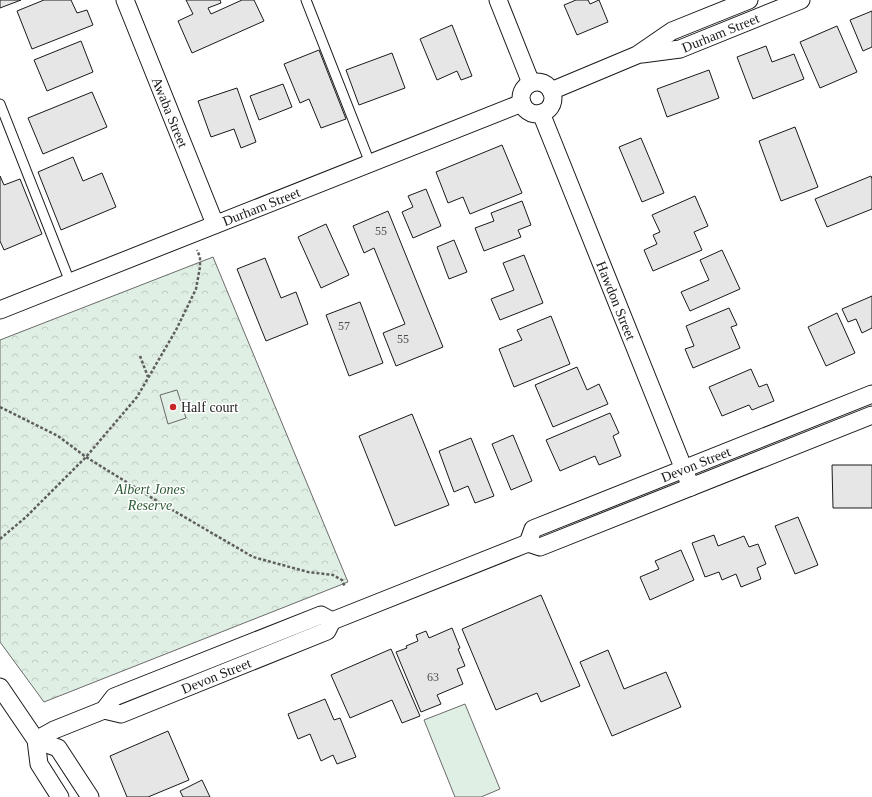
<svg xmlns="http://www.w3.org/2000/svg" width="872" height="797" viewBox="0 0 872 797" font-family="'Times New Roman',serif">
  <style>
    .forest { fill: url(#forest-crowns); stroke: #6a6a6a }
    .pitch { fill: #e0efe3; stroke: #6a6a6a }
    .building { fill: #e6e6e6; stroke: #1a1a1a }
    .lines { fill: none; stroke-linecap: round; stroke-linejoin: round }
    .lane-casing { stroke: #1a1a1a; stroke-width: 11 }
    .street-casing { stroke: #1a1a1a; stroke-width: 19 }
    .path { stroke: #5f5f5f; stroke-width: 2.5; stroke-dasharray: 3 2; stroke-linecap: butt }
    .lane { stroke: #fff; stroke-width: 9 }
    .street { stroke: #fff; stroke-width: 17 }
    .poi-dot { fill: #c62828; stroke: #fff; stroke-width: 1.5 }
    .labels { text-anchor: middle; stroke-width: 3; stroke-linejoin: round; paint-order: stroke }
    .number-label { font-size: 12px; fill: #4d4d4d }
    .street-label { font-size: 14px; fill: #1a1a1a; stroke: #fff }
    .poi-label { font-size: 14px; fill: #1a1a1a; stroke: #fff; text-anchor: start }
    .park-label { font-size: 14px; font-style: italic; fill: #2b5a34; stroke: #fff }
  </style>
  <defs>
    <pattern id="forest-crowns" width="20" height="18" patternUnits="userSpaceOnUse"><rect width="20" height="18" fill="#e0efe3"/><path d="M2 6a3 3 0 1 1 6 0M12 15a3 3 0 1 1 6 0" fill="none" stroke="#c0ccc2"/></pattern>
  </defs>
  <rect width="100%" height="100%" fill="#fff"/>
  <!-- forest -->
  <path class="forest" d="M 213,257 L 348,582 L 44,702 L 0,642 L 0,340 Z"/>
  <!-- pitch -->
  <path class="pitch" d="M 177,390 L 186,418 L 168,424 L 160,395 Z
    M 465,704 L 500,789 L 481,797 L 455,797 L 424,720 Z"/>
  <!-- building -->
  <path class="building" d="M 0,0 L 21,0 L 0,8 Z
    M 44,0 L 71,0 L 77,13 L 87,10 L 93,25 L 32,49 L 17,11 Z
    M 186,0 L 220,0 L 221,3 L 208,8 L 211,14 L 242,0 L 254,0 L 264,21 L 192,53 L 178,21 L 193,14 Z
    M 576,0 L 588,0 L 590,4 L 599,0 L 608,22 L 577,35 L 564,5 Z
    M 872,11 L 872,47 L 863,51 L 850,20 Z
    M 452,25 L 472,76 L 461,80 L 457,71 L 437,80 L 420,39 Z
    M 837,26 L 857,72 L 820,88 L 800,42 Z
    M 81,41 L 93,72 L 47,91 L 34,60 Z
    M 766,46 L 772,62 L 794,54 L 804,79 L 753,99 L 737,57 Z
    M 319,50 L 346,119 L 321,128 L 309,99 L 300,103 L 284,64 Z
    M 392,53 L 405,88 L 359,105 L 346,70 Z
    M 709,70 L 719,98 L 667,117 L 657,89 Z
    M 283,84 L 292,107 L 259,120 L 250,96 Z
    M 237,88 L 256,142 L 241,148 L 234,129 L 211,137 L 198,101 Z
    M 92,92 L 107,127 L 43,154 L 28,118 Z
    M 795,127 L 818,187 L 781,201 L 759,141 Z
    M 641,138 L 664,193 L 642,202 L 619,147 Z
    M 502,145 L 522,193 L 470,214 L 463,197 L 448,203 L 436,172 Z
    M 73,157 L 83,181 L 102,173 L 116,207 L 61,230 L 38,172 Z
    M 0,176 L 4,185 L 20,179 L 42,234 L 4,250 L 0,241 Z
    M 871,176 L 872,179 L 872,209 L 827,227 L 815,199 Z
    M 426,189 L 441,226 L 413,238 L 402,212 L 413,207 L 408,196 Z
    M 695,196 L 708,226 L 694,232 L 702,250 L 653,271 L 644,250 L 657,244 L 653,235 L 660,232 L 652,215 Z
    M 522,201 L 531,225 L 518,230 L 521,237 L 484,251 L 475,228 L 494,221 L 491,213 Z
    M 388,211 L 443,347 L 396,366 L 383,333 L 405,324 L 374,248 L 364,253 L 353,226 Z
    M 326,224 L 349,275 L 321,288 L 298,237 Z
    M 454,240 L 467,272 L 449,279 L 437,247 Z
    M 722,250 L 740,289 L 690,311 L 681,292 L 709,280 L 700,260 Z
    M 524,255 L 543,303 L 500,320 L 491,299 L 514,290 L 503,263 Z
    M 265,258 L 281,298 L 296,292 L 308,324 L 266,341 L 237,269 Z
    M 872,296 L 872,328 L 862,333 L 856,319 L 848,322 L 842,309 Z
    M 360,302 L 383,363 L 349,376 L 326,315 Z
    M 729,308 L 737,325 L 731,327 L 740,348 L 693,368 L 685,349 L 694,346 L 686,326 Z
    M 837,313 L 855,353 L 826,366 L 808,327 Z
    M 551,316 L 570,364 L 514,387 L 499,349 L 522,340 L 517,330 Z
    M 577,367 L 587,390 L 599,384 L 608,404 L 553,427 L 535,385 Z
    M 751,369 L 759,387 L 767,384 L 774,401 L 752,410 L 749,405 L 722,416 L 709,387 Z
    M 610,413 L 619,433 L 613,436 L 621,456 L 599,465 L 595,456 L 560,471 L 546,440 Z
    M 412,414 L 449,505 L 395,526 L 359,436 Z
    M 513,435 L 532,481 L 511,490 L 492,444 Z
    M 471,438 L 494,496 L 475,503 L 468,486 L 454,492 L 439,451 Z
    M 832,465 L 872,465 L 872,508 L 833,508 Z
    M 798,517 L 818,565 L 795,574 L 775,526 Z
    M 714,535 L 718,546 L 744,536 L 749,547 L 758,544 L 766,564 L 757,568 L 761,579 L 741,587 L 736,574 L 722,580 L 719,572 L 705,577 L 692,543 Z
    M 681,550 L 694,580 L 650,600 L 640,577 L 659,569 L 655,561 Z
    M 541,595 L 580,686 L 541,702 L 537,693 L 496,710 L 462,629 Z
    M 452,628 L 460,648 L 458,649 L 465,666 L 457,669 L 463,684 L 437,695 L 441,704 L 421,712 L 396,652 L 407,648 L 406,646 L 418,641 L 416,635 L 426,631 L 429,638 Z
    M 391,649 L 420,716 L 402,723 L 392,700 L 350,718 L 331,675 Z
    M 608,650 L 624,689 L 666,672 L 681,707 L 612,736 L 580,662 Z
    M 325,699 L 334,720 L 340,718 L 356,757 L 337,764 L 333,755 L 321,761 L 310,734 L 298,739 L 288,714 Z
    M 168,731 L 189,780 L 148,797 L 127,797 L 110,756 Z
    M 202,780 L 210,797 L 183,797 L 180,791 Z"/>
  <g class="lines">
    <!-- lane casing -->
    <g class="lane-casing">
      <path id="lane" d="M 306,0 L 370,163
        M 0,104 L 70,282"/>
    </g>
    <!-- street casing -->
    <g class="street-casing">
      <g id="street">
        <path id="s1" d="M 125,0 L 215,224"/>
        <path d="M 498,0 L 531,83"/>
        <path id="s2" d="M 642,54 L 680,49 L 801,0"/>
        <circle cx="537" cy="98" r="16"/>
        <path d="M 551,91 L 637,55 L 672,31 L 749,0"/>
        <path id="s3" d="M 541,113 L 691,487"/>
        <path id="s4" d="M 0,310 L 522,103"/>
        <path id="s5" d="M 528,543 L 533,529 L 872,394"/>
        <path d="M 332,621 L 528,543 L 540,547 L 872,415"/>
        <path d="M 0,687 L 36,740 L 39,764 L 60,797"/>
        <path id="s6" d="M 104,710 L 121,714 L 327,631 L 332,621"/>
        <path d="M 36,740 L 54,730 L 104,710 L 114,697 L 321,615 L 332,621"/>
        <path d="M 36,740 L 58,748 L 90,797"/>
      </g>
    </g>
    <!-- path -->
    <path class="path" d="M 140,356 L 148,377
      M 0,407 L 58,436 L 86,457 L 157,501 L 253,557 L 308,572 L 333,575 L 342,580 L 345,587
      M 0,539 L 26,517 L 86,457 L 137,397 L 176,330 L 196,289 L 200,267 L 200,257 L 197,250"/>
    <!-- lane -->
    <use href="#lane" class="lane"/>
    <!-- street -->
    <use href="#street" class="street"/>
  </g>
  <!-- markers -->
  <circle class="poi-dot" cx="173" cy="407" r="4"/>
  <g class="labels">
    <!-- number labels -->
    <g class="number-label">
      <text x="381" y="235">55</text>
      <text x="344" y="330">57</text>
      <text x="403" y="343">55</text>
      <text x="433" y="681">63</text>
    </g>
    <!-- street labels -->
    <g class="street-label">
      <text dy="5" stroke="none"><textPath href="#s2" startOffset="82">Durham Street</textPath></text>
      <text dy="5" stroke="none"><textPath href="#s1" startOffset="121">Awaba Street</textPath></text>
      <text dy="5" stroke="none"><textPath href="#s4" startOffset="281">Durham Street</textPath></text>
      <text dy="5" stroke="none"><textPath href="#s3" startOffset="202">Hawdon Street</textPath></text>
      <text dy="5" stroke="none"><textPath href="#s5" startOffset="190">Devon Street</textPath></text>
      <text dy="5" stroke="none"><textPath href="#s6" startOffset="120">Devon Street</textPath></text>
    </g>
    <!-- poi labels -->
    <g class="poi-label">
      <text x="181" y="412">Half court</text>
    </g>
    <!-- park labels -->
    <g class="park-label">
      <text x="150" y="494">Albert Jones<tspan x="150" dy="16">Reserve</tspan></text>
    </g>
  </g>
</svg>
